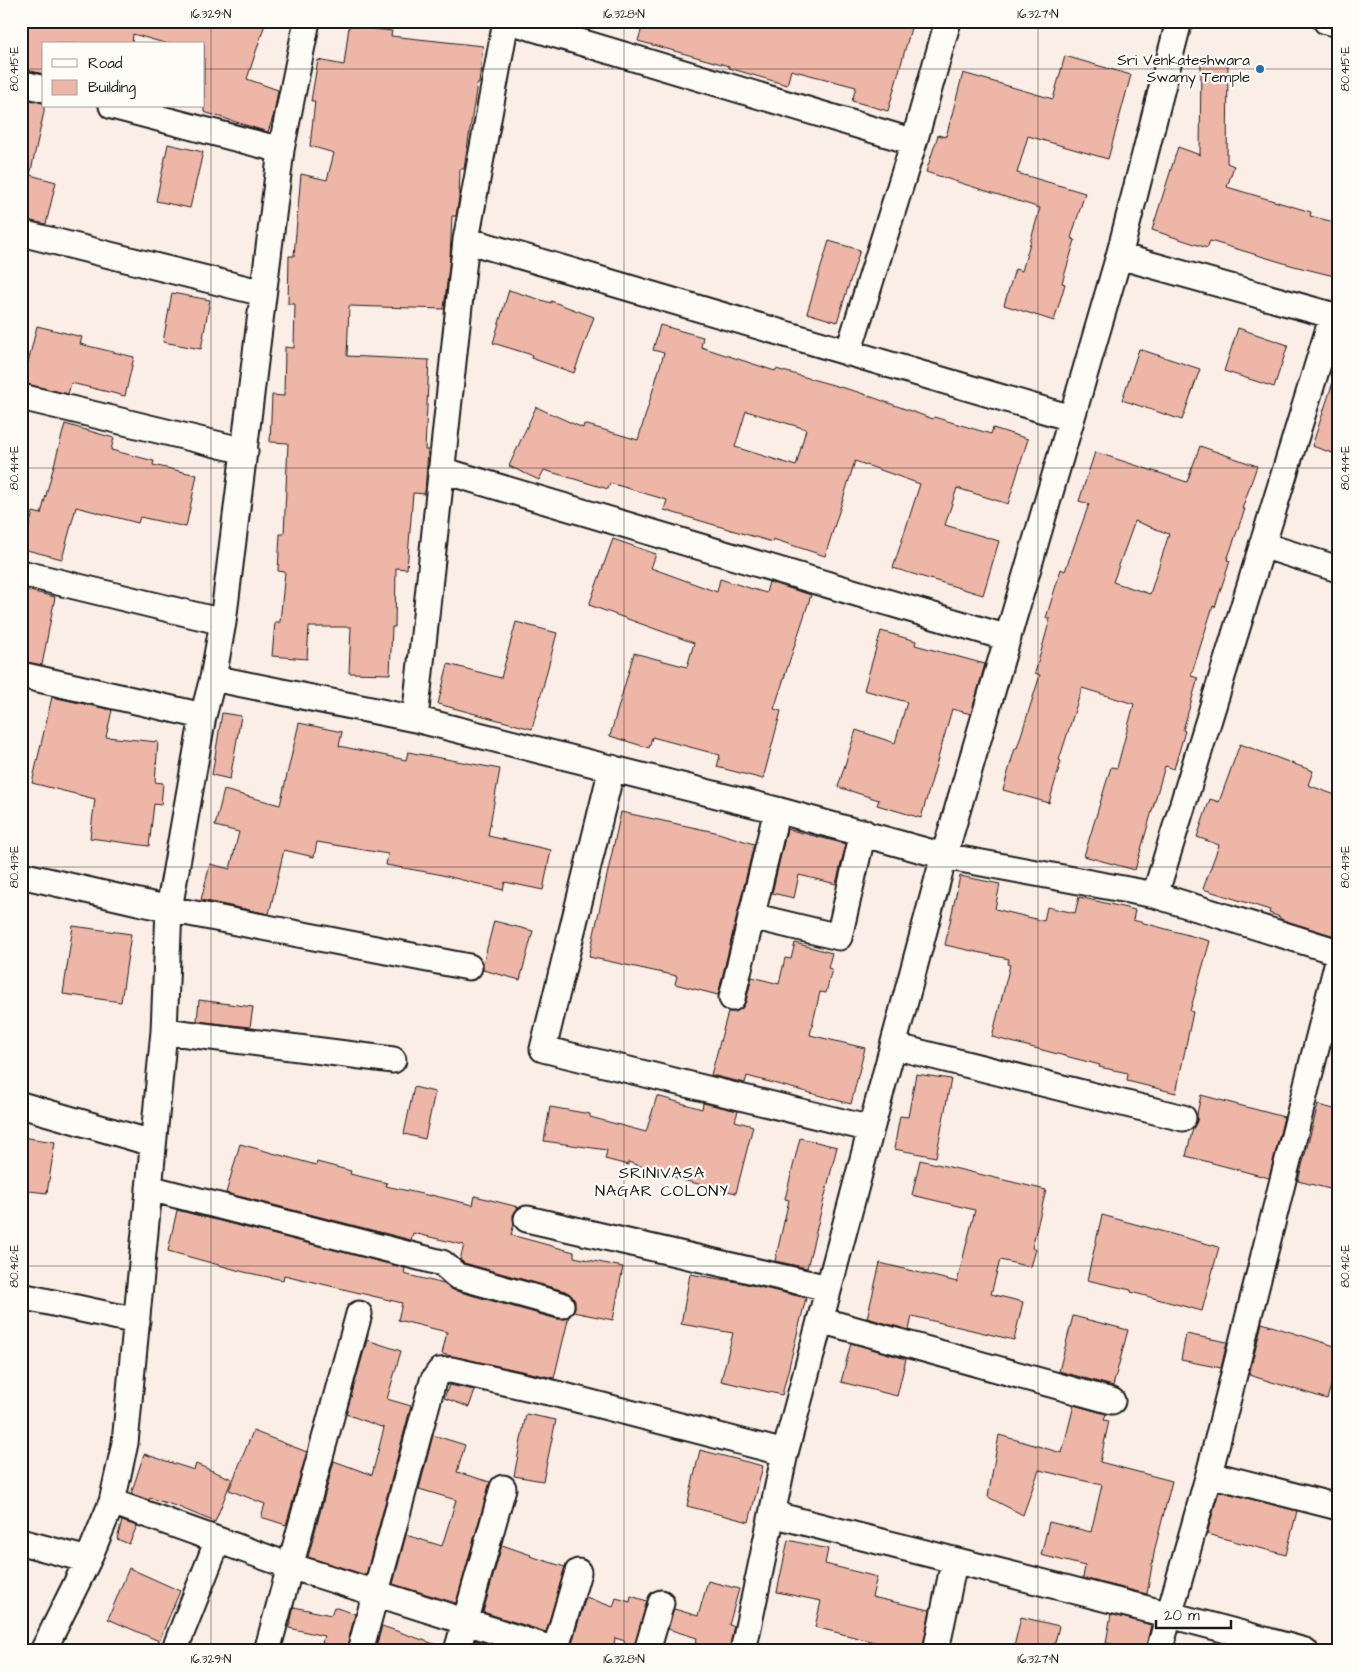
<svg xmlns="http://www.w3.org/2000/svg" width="1359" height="1672" viewBox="0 0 1359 1672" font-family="'Architects Daughter',sans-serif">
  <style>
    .building { fill: #eeb6a6; stroke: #1c1c1c; fill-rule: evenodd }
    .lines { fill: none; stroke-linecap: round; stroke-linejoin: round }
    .minor-casing { stroke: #1c1c1c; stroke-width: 29 }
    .minor { stroke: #fdfcf7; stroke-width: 25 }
    .ticks { fill: none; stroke: #1c1c1c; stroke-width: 1; stroke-opacity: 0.45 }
    .poi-dot { fill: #1f6fb2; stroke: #fdfcf7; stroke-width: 2 }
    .labels { text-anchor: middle; stroke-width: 4.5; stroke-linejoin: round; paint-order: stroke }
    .poi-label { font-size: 15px; fill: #1c1c1c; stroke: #fdfcf7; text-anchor: end }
    .neighbourhood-label { font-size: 16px; letter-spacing: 1px; fill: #1c1c1c; stroke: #fdfcf7 }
    .neatline { fill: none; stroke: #1c1c1c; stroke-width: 2 }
    .ticks-label { font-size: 12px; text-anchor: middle; fill: #1c1c1c }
  </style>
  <rect width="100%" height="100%" fill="#faeee7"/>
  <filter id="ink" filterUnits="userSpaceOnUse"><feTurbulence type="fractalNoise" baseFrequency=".02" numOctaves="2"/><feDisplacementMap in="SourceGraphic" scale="10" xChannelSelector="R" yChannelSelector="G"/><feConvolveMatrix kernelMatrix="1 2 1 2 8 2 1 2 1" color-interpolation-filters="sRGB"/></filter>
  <g filter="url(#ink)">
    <!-- building -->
    <path class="building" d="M 21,21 L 266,21 L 247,79 L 278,90 L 274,114 L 268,132 L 204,112 L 204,44 L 168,44 L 133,34 L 132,44 L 44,44 L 44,74 L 21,69 Z
      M 644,21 L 913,21 L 888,111 L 852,101 L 856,87 L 791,70 L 787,85 L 729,68 L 729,66 L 638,41 Z
      M 349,26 L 392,31 L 391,36 L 483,46 L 479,84 L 477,84 L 464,169 L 460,169 L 459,198 L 456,216 L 452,216 L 450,258 L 444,309 L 349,306 L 347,356 L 429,360 L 425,450 L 428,450 L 425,494 L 413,493 L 407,569 L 396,568 L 395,627 L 392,627 L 390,674 L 349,673 L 351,627 L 309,627 L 307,659 L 272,656 L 275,622 L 280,622 L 285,572 L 278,571 L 280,534 L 284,534 L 288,443 L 270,442 L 272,395 L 284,396 L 285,347 L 294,348 L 295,304 L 288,304 L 289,256 L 294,256 L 301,174 L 327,180 L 334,153 L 310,146 L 315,101 L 311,101 L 318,60 L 344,65 Z
      M 1065,56 L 1131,75 L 1108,159 L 1028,136 L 1017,173 L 1085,193 L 1071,238 L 1075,240 L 1062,283 L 1065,284 L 1054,321 L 1004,305 L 1015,269 L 1022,271 L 1040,208 L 926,172 L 938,135 L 946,137 L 963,73 L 1053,99 Z
      M 1201,61 L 1228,61 L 1227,163 L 1234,166 L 1227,187 L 1311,212 L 1310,216 L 1338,223 L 1338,277 L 1294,266 L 1210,241 L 1207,248 L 1152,230 L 1178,147 L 1200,155 Z
      M 21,98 L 44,103 L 44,112 L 30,175 L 56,182 L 46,224 L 21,219 Z
      M 168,144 L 203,152 L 190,208 L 156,201 Z
      M 829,241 L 860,250 L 837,322 L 807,313 Z
      M 509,290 L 551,303 L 551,301 L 594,317 L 574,373 L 531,358 L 532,355 L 493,343 Z
      M 172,293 L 210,300 L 201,349 L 163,342 Z
      M 660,325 L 703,337 L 701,347 L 775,371 L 776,369 L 858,392 L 933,419 L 934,417 L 991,434 L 993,428 L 1028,439 L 1008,504 L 957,488 L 945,525 L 999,541 L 983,595 L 893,568 L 920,484 L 855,461 L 825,556 L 773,539 L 772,542 L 664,510 L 667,500 L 610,483 L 608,489 L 544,470 L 539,480 L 509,466 L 536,407 L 583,428 L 584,424 L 638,440 L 664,353 L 653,350 ZM 746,411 L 806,429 L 796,466 L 735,447 Z
      M 37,326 L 82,337 L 80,344 L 134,357 L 125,396 L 71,383 L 68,394 L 23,383 Z
      M 1238,328 L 1288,345 L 1274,387 L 1224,371 Z
      M 1139,349 L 1200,369 L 1182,420 L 1122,400 Z
      M 1334,379 L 1338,379 L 1338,455 L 1312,446 Z
      M 65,424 L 114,438 L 111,450 L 154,461 L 153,465 L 197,475 L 186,527 L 140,517 L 138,523 L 76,507 L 62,559 L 23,549 L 33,512 L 41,514 Z
      M 1200,446 L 1257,466 L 1242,509 L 1245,509 L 1227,560 L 1230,561 L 1215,607 L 1213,606 L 1191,676 L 1198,678 L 1183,730 L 1185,731 L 1174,769 L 1165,766 L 1135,870 L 1084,856 L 1111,767 L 1117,768 L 1134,704 L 1082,688 L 1059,760 L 1061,761 L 1049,803 L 1003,790 L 1015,748 L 1017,748 L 1040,675 L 1035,673 L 1050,619 L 1046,618 L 1061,569 L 1065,571 L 1089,504 L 1079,501 L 1095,452 L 1187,482 ZM 1135,521 L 1169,534 L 1150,594 L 1113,582 Z
      M 613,539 L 656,554 L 651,568 L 717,592 L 720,579 L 766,593 L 769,582 L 811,595 L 774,709 L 781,711 L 763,779 L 717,767 L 720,755 L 652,737 L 649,748 L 610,736 L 634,653 L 687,667 L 694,643 L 589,605 Z
      M 21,589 L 55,597 L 42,665 L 21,661 Z
      M 516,622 L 557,633 L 532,729 L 438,704 L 448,664 L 501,678 Z
      M 881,631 L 916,641 L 915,645 L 985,664 L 971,714 L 952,709 L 921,818 L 877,805 L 879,800 L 838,787 L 856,730 L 895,743 L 907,702 L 864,690 Z
      M 52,697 L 112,710 L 106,737 L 158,742 L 155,782 L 163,783 L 161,805 L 154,804 L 149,846 L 90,838 L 95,799 L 32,783 Z
      M 222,713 L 241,716 L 230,779 L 212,775 Z
      M 299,723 L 342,732 L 339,746 L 406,760 L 408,752 L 500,769 L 488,836 L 551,850 L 543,890 L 505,882 L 503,890 L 438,874 L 386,865 L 388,854 L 317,842 L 314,857 L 284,850 L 269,914 L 201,900 L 210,864 L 230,869 L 239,832 L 215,826 L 224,790 L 280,805 Z
      M 1240,744 L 1313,771 L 1308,785 L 1338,796 L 1338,937 L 1280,919 L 1280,917 L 1269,913 L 1270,910 L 1203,889 L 1219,845 L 1197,837 L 1210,799 L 1219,802 Z
      M 621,812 L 715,832 L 754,844 L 718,995 L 675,984 L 677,976 L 589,957 Z
      M 787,829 L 846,844 L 836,884 L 799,875 L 794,898 L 772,893 Z
      M 960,876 L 1000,884 L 995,909 L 1044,921 L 1047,907 L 1075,913 L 1079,897 L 1135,910 L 1133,920 L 1210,941 L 1190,1011 L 1193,1012 L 1176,1093 L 1127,1081 L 1128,1073 L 1099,1067 L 1100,1065 L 992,1037 L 1010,965 L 1007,964 L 1009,959 L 945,945 Z
      M 494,921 L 533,931 L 520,980 L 483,970 L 483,964 Z
      M 73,926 L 131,934 L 121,1002 L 63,994 Z
      M 795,943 L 832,953 L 828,968 L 832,969 L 826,993 L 820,992 L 810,1035 L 865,1048 L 851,1104 L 747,1076 L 745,1083 L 711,1075 L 728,1012 L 736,1012 L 743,1007 L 746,1001 L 752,977 L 779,984 L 785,958 L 791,959 Z
      M 199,1000 L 253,1007 L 250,1027 L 197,1021 Z
      M 916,1074 L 951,1079 L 936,1157 L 894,1149 L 900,1116 L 908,1117 Z
      M 414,1087 L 435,1092 L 425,1139 L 404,1134 Z
      M 1201,1095 L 1284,1117 L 1269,1178 L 1186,1156 L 1193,1128 L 1197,1121 L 1197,1114 Z
      M 657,1096 L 702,1109 L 703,1103 L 738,1111 L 735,1121 L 753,1126 L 736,1193 L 686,1181 L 628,1162 L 628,1165 L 605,1159 L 607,1150 L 544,1141 L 550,1107 L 590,1114 L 590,1117 L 646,1132 Z
      M 1318,1105 L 1338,1110 L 1338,1191 L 1298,1181 Z
      M 21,1137 L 55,1142 L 47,1193 L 21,1190 Z
      M 800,1138 L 837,1147 L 807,1268 L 775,1261 L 789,1200 L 785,1199 Z
      M 240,1144 L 316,1165 L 317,1162 L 351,1171 L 350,1174 L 387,1183 L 386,1186 L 431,1196 L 431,1195 L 473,1205 L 475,1196 L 518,1207 L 513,1215 L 514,1224 L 511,1235 L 574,1252 L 574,1257 L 623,1267 L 613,1320 L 573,1312 L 575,1308 L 575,1301 L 571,1295 L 565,1291 L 464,1263 L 460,1260 L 464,1245 L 413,1233 L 411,1240 L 226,1193 Z
      M 920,1160 L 1046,1190 L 1032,1248 L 1036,1249 L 1031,1267 L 1000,1260 L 991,1294 L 1023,1302 L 1014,1340 L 912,1316 L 909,1330 L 867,1318 L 880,1263 L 957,1282 L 975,1210 L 912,1195 Z
      M 177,1210 L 405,1268 L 404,1274 L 444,1284 L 453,1290 L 557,1319 L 564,1319 L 569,1316 L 554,1378 L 442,1354 L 447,1332 L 398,1320 L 402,1303 L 284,1275 L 283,1280 L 244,1272 L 168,1251 Z
      M 1102,1215 L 1219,1247 L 1202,1311 L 1131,1292 L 1131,1290 L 1087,1280 Z
      M 690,1274 L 738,1282 L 806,1298 L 782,1395 L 721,1381 L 733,1333 L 681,1324 Z
      M 1073,1316 L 1128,1330 L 1113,1386 L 1059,1371 Z
      M 1262,1323 L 1338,1347 L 1338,1363 L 1327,1399 L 1249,1375 Z
      M 1186,1334 L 1227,1342 L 1221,1368 L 1181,1360 Z
      M 367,1340 L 401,1351 L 387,1399 L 411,1406 L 366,1575 L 308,1557 L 334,1461 L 372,1475 L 384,1428 L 346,1414 Z
      M 851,1343 L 906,1359 L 897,1396 L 841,1382 Z
      M 449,1385 L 475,1390 L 469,1407 L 444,1398 Z
      M 1074,1405 L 1106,1414 L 1104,1420 L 1109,1421 L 1100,1462 L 1172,1481 L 1155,1548 L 1147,1594 L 1083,1578 L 1085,1566 L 1041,1555 L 1049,1522 L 1091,1532 L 1102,1485 L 1039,1470 L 1023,1515 L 988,1497 L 999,1435 L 1062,1453 Z
      M 526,1414 L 556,1420 L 543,1481 L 514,1476 Z
      M 253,1431 L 307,1452 L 286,1525 L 261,1517 L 265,1504 L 229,1490 Z
      M 433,1435 L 465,1445 L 457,1472 L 490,1482 L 456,1603 L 393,1584 L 406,1535 L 442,1546 L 456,1500 L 419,1489 Z
      M 700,1450 L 763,1466 L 749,1522 L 687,1506 Z
      M 144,1454 L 194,1470 L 196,1464 L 232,1479 L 215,1522 L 176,1506 L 150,1498 L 149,1500 L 131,1494 Z
      M 1219,1491 L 1297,1511 L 1286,1555 L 1207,1534 Z
      M 122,1521 L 137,1526 L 129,1544 L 117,1539 Z
      M 788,1540 L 828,1549 L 825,1564 L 877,1577 L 872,1597 L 930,1610 L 922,1651 L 904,1651 L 890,1648 L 890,1646 L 815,1627 L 821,1601 L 777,1592 Z
      M 502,1545 L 531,1555 L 530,1556 L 565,1567 L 546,1632 L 483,1612 Z
      M 129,1568 L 180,1591 L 159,1641 L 108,1619 Z
      M 708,1581 L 739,1589 L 729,1625 L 734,1626 L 729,1651 L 693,1651 L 697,1638 L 668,1629 L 674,1609 L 698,1616 Z
      M 631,1596 L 647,1601 L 633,1651 L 624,1651 L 625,1641 L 615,1638 L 613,1651 L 572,1651 L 571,1646 L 586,1597 L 613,1607 L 616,1598 L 630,1602 Z
      M 294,1607 L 331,1615 L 334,1607 L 355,1614 L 346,1651 L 322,1643 L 324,1636 L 289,1628 Z
      M 1111,1614 L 1151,1625 L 1145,1650 L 1106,1643 Z
      M 1021,1617 L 1059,1626 L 1053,1651 L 1013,1651 Z
      M 382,1626 L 443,1647 L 443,1651 L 375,1651 Z
      M 475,1640 L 510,1651 L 472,1651 Z"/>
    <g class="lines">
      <!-- minor casing -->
      <g class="minor-casing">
        <path id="minor" d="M 510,21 L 914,142 L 948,21
          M 1326,21 L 1338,24
          M 21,83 L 44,89
          M 112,106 L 281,150
          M 21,233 L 263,293
          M 466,240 L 1071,418
          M 1119,256 L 1338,317
          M 848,353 L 914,142
          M 21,397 L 245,451
          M 441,470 L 1008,638
          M 1262,545 L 1338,569
          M 21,573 L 223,622
          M 21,675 L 203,716
          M 213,678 L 415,719 L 777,810 L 944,856 L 1155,895 L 1338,952
          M 415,719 L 466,240 L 506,21
          M 612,768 L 543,1049 L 871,1129
          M 21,875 L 169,909 L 469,967
          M 1155,895 L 1333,315
          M 751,916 L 839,937 L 863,832
          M 732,998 L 777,810
          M 164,1031 L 393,1060
          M 893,1046 L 1183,1118
          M 21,1105 L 152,1143
          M 149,1188 L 442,1263 L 457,1276 L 561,1305
          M 527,1219 L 828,1288
          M 21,1296 L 137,1321
          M 820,1320 L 1112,1401
          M 1209,1474 L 1338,1507
          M 112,1502 L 290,1566 L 558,1651
          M 772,1514 C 949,1560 1128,1602 1305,1651
          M 21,1542 L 88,1560
          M 43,1651 L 88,1560 L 112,1502 L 125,1443 L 164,1031 L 169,909 L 203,716 L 213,678 L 223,622 L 281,150 L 307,21
          M 174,1651 L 218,1540
          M 267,1651 L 359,1314
          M 360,1651 L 433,1381 L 440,1371 L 451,1370 L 549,1392 L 785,1453
          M 457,1651 L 503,1488
          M 555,1651 L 578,1572
          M 647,1651 L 661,1603
          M 743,1651 L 785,1453 L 893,1046 L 944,856 L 1119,256 L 1179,21
          M 936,1651 L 954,1562
          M 1159,1651 L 1209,1474 L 1338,961"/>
      </g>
      <!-- minor -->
      <use href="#minor" class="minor"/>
    </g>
  </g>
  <!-- ticks -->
  <path class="ticks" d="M 211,21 L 211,1651M 624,21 L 624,1651M 1038,21 L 1038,1651M 21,69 L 44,69M 204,69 L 1338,69M 21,468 L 1338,468M 21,867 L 1338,867M 21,1266 L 1338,1266"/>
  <!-- markers -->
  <circle class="poi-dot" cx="1260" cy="69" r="5"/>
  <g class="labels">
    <!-- poi labels -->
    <g class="poi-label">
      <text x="1250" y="65">Sri Venkateshwara<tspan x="1250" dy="17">Swamy Temple</tspan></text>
    </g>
    <!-- neighbourhood labels -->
    <g class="neighbourhood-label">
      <text x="662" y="1178">SRINIVASA<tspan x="662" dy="18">NAGAR COLONY</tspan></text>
    </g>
  </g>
  <!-- margin -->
  <rect width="1359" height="1672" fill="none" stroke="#fdfcf7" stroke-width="55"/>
  <!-- legend -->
  <rect x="42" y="42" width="162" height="65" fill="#fdfcf7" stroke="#a3a29f"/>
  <rect x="52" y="59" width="25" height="8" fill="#fdfcf7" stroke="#a3a29f"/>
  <text x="88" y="68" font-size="15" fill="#1c1c1c">Road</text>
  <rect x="52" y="80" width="25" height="15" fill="#eeb6a6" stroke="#a3a29f"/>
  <text x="88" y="92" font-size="15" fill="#1c1c1c">Building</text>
  <!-- scale -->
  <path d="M1156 1620v8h75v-8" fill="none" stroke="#1c1c1c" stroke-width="2.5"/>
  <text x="1164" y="1620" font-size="15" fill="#1c1c1c" stroke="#fdfcf7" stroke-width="4" paint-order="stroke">20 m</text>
  <rect x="28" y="28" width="1304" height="1616" class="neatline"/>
  <g class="ticks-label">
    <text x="211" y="18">16.329°N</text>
    <text x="624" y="18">16.328°N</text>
    <text x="1038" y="18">16.327°N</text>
    <text transform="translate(1345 69) rotate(-90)" y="4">80.415°E</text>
    <text transform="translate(14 69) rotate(-90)" y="4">80.415°E</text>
    <text transform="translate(1345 468) rotate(-90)" y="4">80.414°E</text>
    <text transform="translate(14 468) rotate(-90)" y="4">80.414°E</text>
    <text transform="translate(1345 867) rotate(-90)" y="4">80.413°E</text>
    <text transform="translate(14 867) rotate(-90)" y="4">80.413°E</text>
    <text transform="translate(1345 1266) rotate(-90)" y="4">80.412°E</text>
    <text transform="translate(14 1266) rotate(-90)" y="4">80.412°E</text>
    <text x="211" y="1663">16.329°N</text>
    <text x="624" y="1663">16.328°N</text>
    <text x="1038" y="1663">16.327°N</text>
  </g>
</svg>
